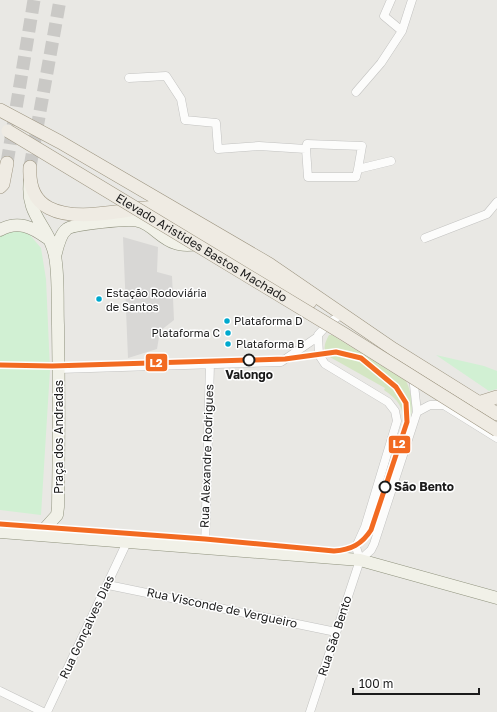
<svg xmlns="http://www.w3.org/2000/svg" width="497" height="712" viewBox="0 0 497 712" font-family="'Golos Text',sans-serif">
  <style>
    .residential { fill: #d8d7d5 }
    .grass { fill: #d4e6c3 }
    .park { fill: #d1f0d3 }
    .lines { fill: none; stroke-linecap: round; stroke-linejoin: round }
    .primary-tunnel { stroke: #cac9c6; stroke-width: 13; stroke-dasharray: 13 6; stroke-linecap: butt }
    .street-casing { stroke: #c2c2c0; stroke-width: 9 }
    .secondary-casing { stroke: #8f927d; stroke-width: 13 }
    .primary-casing { stroke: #9e9682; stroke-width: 14 }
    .street { stroke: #fcfcfb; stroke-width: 8 }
    .secondary { stroke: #f1f1e8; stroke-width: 12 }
    .primary { stroke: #efebe3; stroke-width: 13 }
    .primary-bridge-casing { stroke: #9e9682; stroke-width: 14; stroke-linecap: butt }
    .primary-bridge { stroke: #efebe3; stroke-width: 13 }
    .rail-1-casing { stroke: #fff; stroke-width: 8 }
    .rail-1 { stroke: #f26a21; stroke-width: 5 }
    .bus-dot { fill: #00a9ce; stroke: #fff; stroke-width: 1.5 }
    .stop-dot { fill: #fff; stroke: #1b1b1b; stroke-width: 2 }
    .labels { text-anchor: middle; stroke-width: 3; stroke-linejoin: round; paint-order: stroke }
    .bus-label { font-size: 11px; fill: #1b1b1b; stroke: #fff; text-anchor: start }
    .street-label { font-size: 12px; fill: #1b1b1b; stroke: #fff }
    .stop-label { font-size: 12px; font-weight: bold; fill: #1b1b1b; stroke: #fff }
    .line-badge { stroke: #fff; stroke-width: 1.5 }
    .badge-label { font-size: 11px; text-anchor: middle; font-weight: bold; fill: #fff }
  </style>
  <rect width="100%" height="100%" fill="#e9e8e4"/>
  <!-- residential -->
  <path class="residential" d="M 123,237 L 158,247 L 157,272 L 172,276 L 174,320 L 160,331 L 157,349 L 128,358 Z"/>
  <!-- grass -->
  <path class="grass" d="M 329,335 L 332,335 L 406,381 C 412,393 413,404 411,417 L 407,417 L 404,425 C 404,408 398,399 384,390 L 385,388 L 328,356 C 322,348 325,343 329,335 Z"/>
  <!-- park -->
  <path class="park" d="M 11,229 L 21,231 L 30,235 L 41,248 L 46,279 L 50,370 L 41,515 L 0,510 L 0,235 Z
    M 436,355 L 484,366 L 497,371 L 497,389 L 489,391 Z"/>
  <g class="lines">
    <!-- primary-tunnel -->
    <path class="primary-tunnel" d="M 7,163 L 34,0
      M 30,167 L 60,0"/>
    <!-- street casing -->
    <g class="street-casing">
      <path id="street" d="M 391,0 L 384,16 L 402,31
        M 129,78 L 166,76 L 181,99 L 185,120 L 216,123 L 218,149 L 259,146 L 306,149 L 308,177 L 356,177 L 358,169 L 391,161
        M 356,92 L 381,63 L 402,31 L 412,0
        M 306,149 L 307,144 L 362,146 L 358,169
        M 425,238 L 487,214 L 497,202
        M 341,315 L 330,322 L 318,335 L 319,355 L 325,364 L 388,402 L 395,411 L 397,421 L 365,527 L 356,547 L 360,560
        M 59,369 L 281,362 L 316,338
        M 417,412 L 430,405 L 444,405 L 497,438
        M 205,548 L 210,364
        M 108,585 L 336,632
        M 0,691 L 43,712
        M 47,712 L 127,542
        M 310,712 L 360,560 L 371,550 L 374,544 L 417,412 L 413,376"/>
    </g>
    <!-- secondary casing -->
    <g class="secondary-casing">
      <path id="secondary" d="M 30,180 C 25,216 49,225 55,256 C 59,278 57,303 58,325 C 59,386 59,447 58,507 L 57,515 L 39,535
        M 0,230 C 18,220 32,227 47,238
        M 55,257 C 57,248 60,234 67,229 C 73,224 130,218 138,221 C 152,224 161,239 175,243 C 182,246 192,245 199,244
        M 0,532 L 360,560 L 497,598"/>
    </g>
    <!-- primary casing -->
    <g class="primary-casing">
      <path id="primary" d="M 0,110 L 60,142 L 269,264 L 393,349 L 497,414
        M 30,167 C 29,183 33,200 49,208 C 70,219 101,214 124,211 C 132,210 142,207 151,208 C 169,212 188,227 204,237 C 239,259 275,280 310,302
        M 0,187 L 3,184 L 7,163
        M 478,403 L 497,397"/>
    </g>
    <!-- street -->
    <use href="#street" class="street"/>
    <!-- secondary -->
    <use href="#secondary" class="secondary"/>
    <!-- primary -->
    <use href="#primary" class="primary"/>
    <!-- primary-bridge casing -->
    <g class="primary-bridge-casing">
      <g id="primary-bridge">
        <path id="s1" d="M 8,131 L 344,334 L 497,430"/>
      </g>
    </g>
    <!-- primary-bridge -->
    <use href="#primary-bridge" class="primary-bridge"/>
    <!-- rail-1 casing -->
    <g class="rail-1-casing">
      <path id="rail-1" d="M 0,365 L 52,366 L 285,359 L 336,352 L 361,358 L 396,387 L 406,403 L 407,422 L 371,530 C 362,544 351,550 334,551 L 205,539 L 0,524"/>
    </g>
    <!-- rail-1 -->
    <use href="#rail-1" class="rail-1"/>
  </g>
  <!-- markers -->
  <g class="bus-dot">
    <circle cx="99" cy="299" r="3.5"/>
    <circle cx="227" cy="321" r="3.5"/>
    <circle cx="228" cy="333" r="3.5"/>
    <circle cx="228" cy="344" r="3.5"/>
  </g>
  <g class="stop-dot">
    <circle cx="249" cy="360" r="5.5"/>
    <circle cx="385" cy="487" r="5.5"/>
  </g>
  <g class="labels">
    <!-- bus labels -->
    <g class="bus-label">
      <text x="106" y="297">Estação Rodoviária<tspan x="106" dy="14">de Santos</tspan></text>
      <text x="234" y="325">Plataforma D</text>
      <text x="220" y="337" text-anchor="end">Plataforma C</text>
      <text x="236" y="348">Plataforma B</text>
    </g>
    <!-- street labels -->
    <g class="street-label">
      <text dy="4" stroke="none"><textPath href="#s1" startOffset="226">Elevado Aristides Bastos Machado</textPath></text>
      <text transform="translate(59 437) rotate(-90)" y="4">Praça dos Andradas</text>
      <text transform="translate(207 456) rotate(-88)" y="4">Rua Alexandre Rodrigues</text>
      <text transform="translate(222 608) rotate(12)" y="4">Rua Visconde de Vergueiro</text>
      <text transform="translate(87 627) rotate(-65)" y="4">Rua Gonçalves Dias</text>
      <text transform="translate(335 636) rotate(-72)" y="4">Rua São Bento</text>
    </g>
    <!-- stop labels -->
    <g class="stop-label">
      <text x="249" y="379">Valongo</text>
      <text x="394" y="491" text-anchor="start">São Bento</text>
    </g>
  </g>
  <g class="line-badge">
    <rect x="145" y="353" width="23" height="19" rx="4" fill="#f26a21"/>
    <rect x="388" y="435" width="23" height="19" rx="4" fill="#f26a21"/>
  </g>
  <g class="badge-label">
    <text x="156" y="367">L2</text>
    <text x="399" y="448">L2</text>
  </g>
  <!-- scale -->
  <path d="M353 688v6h126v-6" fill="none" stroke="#1b1b1b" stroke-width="2"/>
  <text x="359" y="688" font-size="12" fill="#1b1b1b" stroke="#ffffff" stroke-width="3" paint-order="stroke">100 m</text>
</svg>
